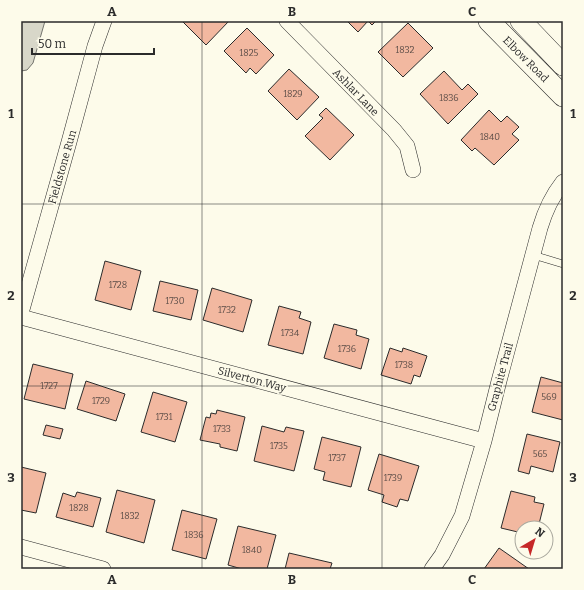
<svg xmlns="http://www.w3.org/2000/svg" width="584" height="590" viewBox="0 0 584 590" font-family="Bitter,serif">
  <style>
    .water { fill: #d8d7c9; stroke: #74746e }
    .building { fill: #f2b8a0; stroke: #2b2b2b }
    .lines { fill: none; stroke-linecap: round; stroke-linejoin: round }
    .lane-casing { stroke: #2b2b2b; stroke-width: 8 }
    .street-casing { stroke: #2b2b2b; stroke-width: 16 }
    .secondary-casing { stroke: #2b2b2b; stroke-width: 22 }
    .lane { stroke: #fdfbea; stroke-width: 7 }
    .street { stroke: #fdfbea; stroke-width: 15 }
    .secondary { stroke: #fdfbea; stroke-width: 21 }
    .grid { fill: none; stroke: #2b2b2b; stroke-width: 1; stroke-opacity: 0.55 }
    .labels { text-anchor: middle; stroke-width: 3; stroke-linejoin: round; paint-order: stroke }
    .number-label { font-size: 9px; fill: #5d4e48 }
    .street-label { font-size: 11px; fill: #2b2b2b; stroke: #fdfbea }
    .neatline { fill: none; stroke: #2b2b2b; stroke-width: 1.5 }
    .grid-label { font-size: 13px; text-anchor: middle; font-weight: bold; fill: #2b2b2b }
  </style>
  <rect width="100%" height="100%" fill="#fdfbea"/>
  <!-- water -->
  <path class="water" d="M 21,21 L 45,21 L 33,63 L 27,70 L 21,71 Z"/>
  <!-- building -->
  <path class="building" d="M 182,21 L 229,21 L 206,45 Z
    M 347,21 L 376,21 L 372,25 L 368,21 L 358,32 Z
    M 408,23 L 433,48 L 403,77 L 378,52 Z
    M 247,28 L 274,55 L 256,74 L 250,68 L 246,73 L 224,51 Z
    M 289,69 L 319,97 L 297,120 L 268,91 Z
    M 444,71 L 462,90 L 468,84 L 478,94 L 448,124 L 420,94 Z
    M 326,108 L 354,135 L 330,160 L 305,136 L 323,118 L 319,115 Z
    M 489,110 L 501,122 L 507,116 L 519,127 L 512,134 L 519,140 L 494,165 L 475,148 L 472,151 L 461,140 Z
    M 105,261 L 141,271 L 131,310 L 95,300 Z
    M 160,281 L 198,290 L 191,320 L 153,311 Z
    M 212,288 L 252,300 L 243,332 L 203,320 Z
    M 279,306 L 301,312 L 299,318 L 311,322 L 303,354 L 268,345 Z
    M 334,324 L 357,330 L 356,335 L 369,339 L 361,369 L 324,358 Z
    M 390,348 L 402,352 L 403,348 L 427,356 L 420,377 L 414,375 L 411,384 L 381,375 Z
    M 33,364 L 73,374 L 65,409 L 24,399 Z
    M 541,377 L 563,383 L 563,420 L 532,412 Z
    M 86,381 L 125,394 L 116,421 L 77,409 Z
    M 153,392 L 187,402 L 175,442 L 141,432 Z
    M 217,410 L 245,417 L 237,451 L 220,447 L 220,444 L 200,440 L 206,417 L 210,418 L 211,413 L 216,414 Z
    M 46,425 L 63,429 L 60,439 L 43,435 Z
    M 262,426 L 284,432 L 286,427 L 304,431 L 294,471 L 254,461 Z
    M 527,434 L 560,442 L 553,472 L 531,466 L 529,474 L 518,471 Z
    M 322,437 L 361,447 L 351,487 L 323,480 L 325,472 L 314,469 Z
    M 379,454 L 419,466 L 408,501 L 400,499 L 397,507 L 382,502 L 384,495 L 368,490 Z
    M 21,467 L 46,473 L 36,513 L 21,510 Z
    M 117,490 L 155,500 L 144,543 L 106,532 Z
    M 511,491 L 535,497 L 534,502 L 544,504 L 538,528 L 522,528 L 522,533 L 501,528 Z
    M 77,492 L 101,498 L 93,527 L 56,517 L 63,493 L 75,497 Z
    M 182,510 L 217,519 L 206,559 L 172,550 Z
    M 238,526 L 276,535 L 267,569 L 242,569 L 228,565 Z
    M 499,548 L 529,569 L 484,569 Z
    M 289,553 L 332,563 L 330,569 L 285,569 Z"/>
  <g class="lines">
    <!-- lane casing -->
    <g class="lane-casing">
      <path id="lane" d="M 533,255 L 563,264"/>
    </g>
    <!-- street casing -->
    <g class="street-casing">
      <path id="street" d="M 287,21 L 394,130 L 407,146 L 413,170
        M 21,313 L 69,142 L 95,46 L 104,21
        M 21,317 L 484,441
        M 21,547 L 103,569
        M 432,569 L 442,555 L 462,516 L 484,441 L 499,381 L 540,228 C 545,211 552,196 563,182"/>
    </g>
    <!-- secondary casing -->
    <g class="secondary-casing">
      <path id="secondary" d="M 489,21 L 563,96
        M 521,21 L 563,65"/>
    </g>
    <!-- lane -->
    <use href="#lane" class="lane"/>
    <!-- street -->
    <use href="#street" class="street"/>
    <!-- secondary -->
    <use href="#secondary" class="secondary"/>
  </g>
  <!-- grid -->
  <path class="grid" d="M 202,21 L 202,569M 382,21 L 382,569M 21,204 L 563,204M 21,386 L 563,386"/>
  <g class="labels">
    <!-- number labels -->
    <g class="number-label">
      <text x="405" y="53">1832</text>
      <text x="249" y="56">1825</text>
      <text x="293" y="97">1829</text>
      <text x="449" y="101">1836</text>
      <text x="490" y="140">1840</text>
      <text x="118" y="288">1728</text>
      <text x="175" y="304">1730</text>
      <text x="227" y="313">1732</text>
      <text x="290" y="336">1734</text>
      <text x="347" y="352">1736</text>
      <text x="404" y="368">1738</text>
      <text x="49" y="389">1727</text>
      <text x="549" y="400">569</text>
      <text x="101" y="404">1729</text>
      <text x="164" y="420">1731</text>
      <text x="222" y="432">1733</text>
      <text x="279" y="449">1735</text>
      <text x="540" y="457">565</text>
      <text x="337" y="461">1737</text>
      <text x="393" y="481">1739</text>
      <text x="79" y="511">1828</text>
      <text x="130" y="519">1832</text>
      <text x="194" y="538">1836</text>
      <text x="252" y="553">1840</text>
    </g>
    <!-- street labels -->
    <g class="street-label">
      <text transform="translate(526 59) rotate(45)" y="4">Elbow Road</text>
      <text transform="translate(356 92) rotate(46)" y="4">Ashlar Lane</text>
      <text transform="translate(62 167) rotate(-74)" y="4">Fieldstone Run</text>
      <text transform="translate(500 377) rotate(-75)" y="4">Graphite Trail</text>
      <text transform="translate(252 379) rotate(15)" y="4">Silverton Way</text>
    </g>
  </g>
  <!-- border -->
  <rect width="584" height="590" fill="none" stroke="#fdfbea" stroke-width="44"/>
  <!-- north arrow -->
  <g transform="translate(534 540) rotate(38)"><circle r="19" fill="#fdfbea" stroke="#a9a89e"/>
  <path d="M0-3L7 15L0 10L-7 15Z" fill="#c62828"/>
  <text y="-6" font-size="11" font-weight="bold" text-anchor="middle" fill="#2b2b2b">N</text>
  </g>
  <!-- scale -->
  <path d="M32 48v6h122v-6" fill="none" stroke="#2b2b2b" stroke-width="2"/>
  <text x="38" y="48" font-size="12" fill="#2b2b2b" stroke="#fdfbea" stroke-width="3" paint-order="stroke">50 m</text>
  <rect x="22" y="22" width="540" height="546" class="neatline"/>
  <g class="grid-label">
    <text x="112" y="16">A</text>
    <text x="292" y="16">B</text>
    <text x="472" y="16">C</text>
    <text x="11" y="118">1</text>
    <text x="573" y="118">1</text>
    <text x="11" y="300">2</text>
    <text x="573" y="300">2</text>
    <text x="11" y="482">3</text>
    <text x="573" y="482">3</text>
    <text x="112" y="584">A</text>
    <text x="292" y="584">B</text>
    <text x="472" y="584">C</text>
  </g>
</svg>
